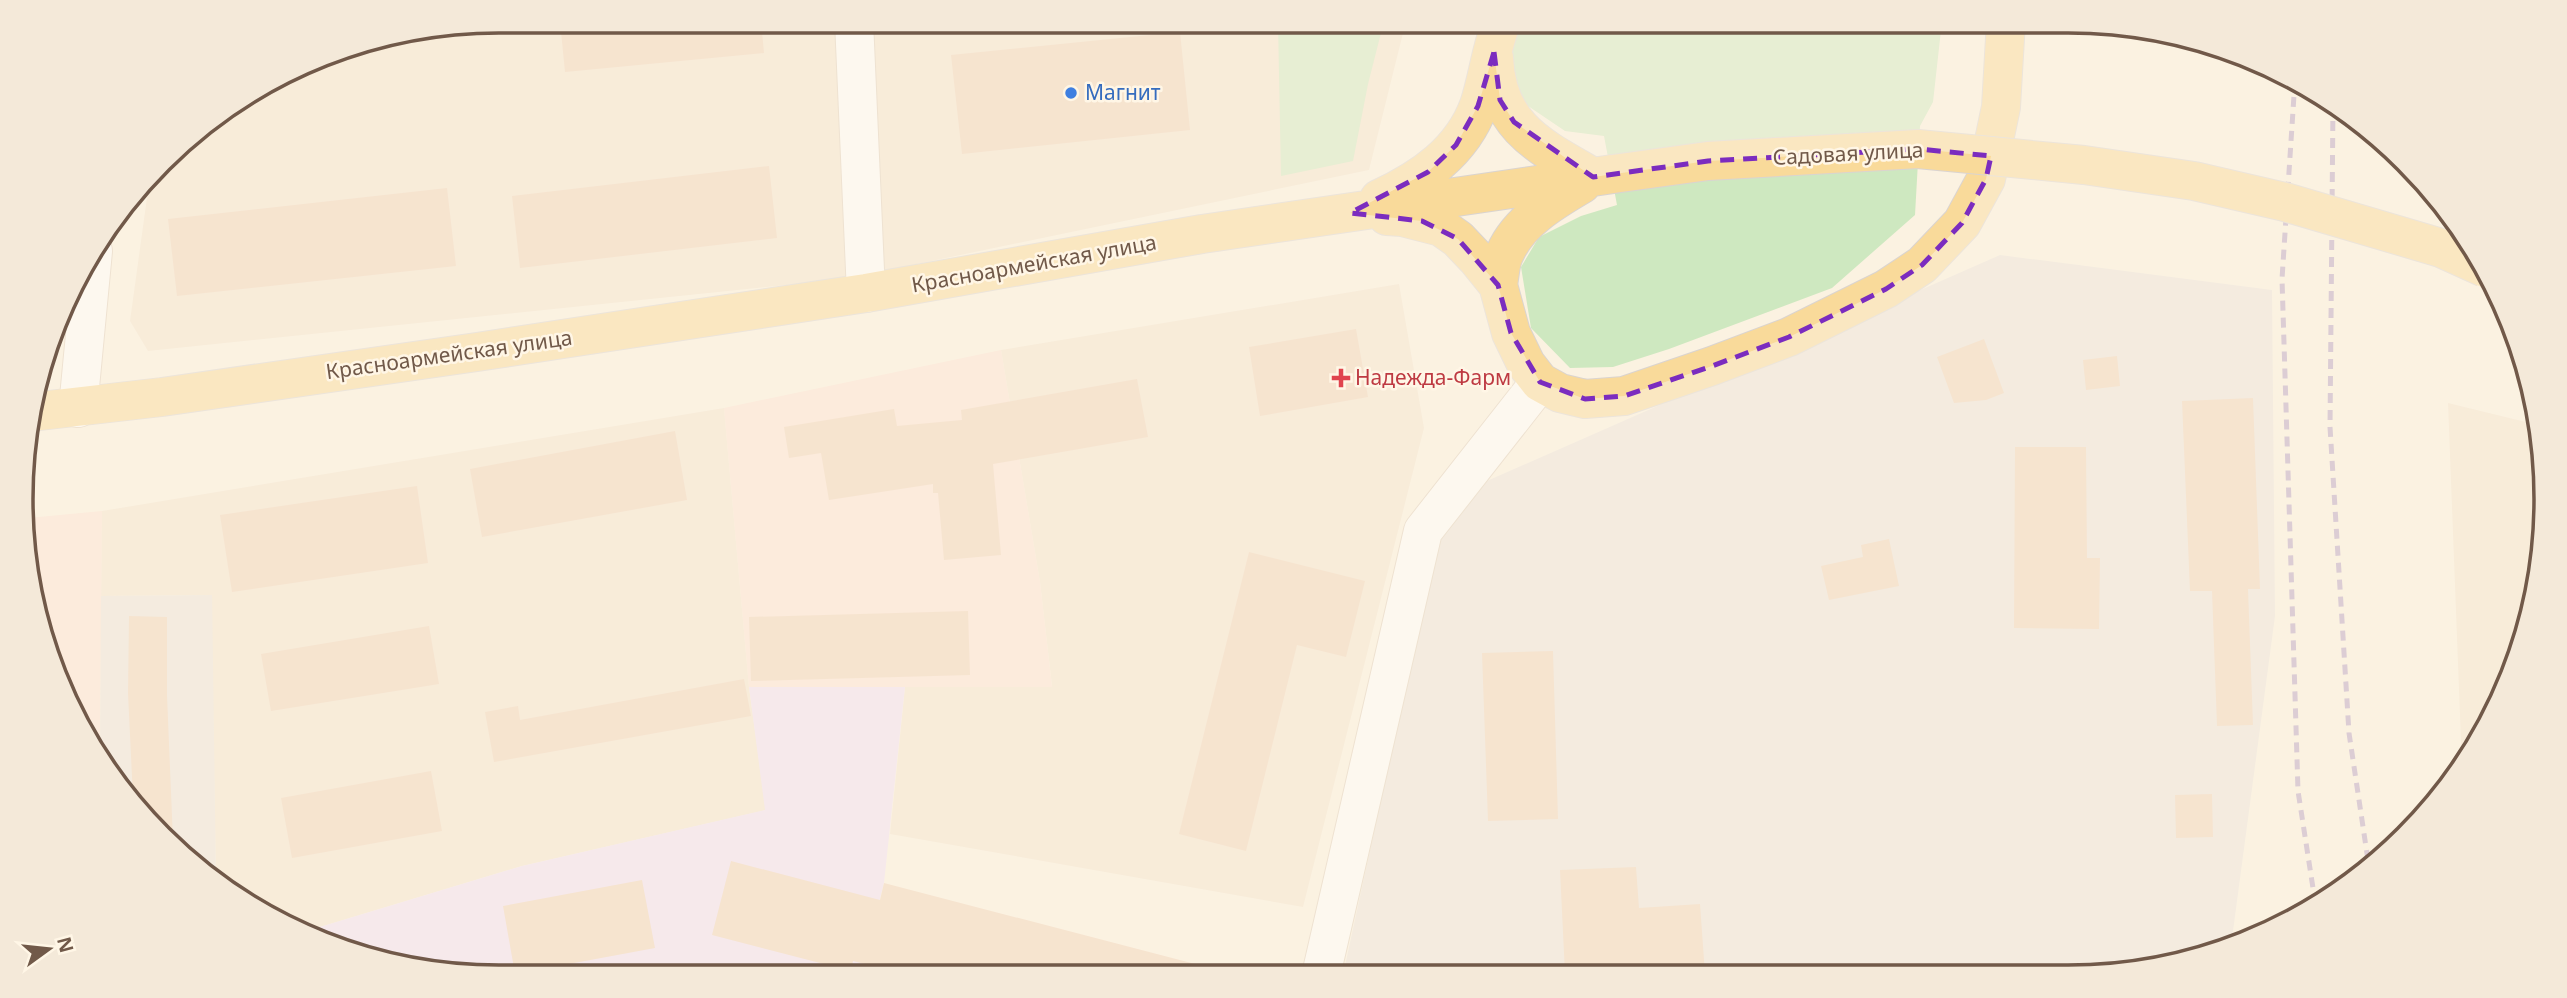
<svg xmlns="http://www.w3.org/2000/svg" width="2567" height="998" viewBox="0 0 2567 998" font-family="'Noto Sans',sans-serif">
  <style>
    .residential { fill: #f3e4cf }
    .commercial { fill: #fce2d4 }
    .industrial { fill: #eae3dc }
    .education { fill: #efdef7 }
    .green { fill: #cee8c0 }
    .building { fill: #f0d2b9 }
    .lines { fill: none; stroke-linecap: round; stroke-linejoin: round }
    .minor-casing { stroke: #dfcfbd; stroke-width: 40 }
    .major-casing { stroke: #dad4d0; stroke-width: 40 }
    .minor { stroke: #fff; stroke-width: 38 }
    .major { stroke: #f9da9a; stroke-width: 38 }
    .rail { stroke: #b5a0c3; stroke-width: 5; stroke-dasharray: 10 7; stroke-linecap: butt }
    .major-bridge-casing { stroke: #dad4d0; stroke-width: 40; stroke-linecap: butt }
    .major-bridge { stroke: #f9da9a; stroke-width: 38 }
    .marked { fill: none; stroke: #7b2cbf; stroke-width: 5; stroke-dasharray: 14 9; stroke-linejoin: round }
    .shop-dot { fill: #3f7fe0; stroke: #fff6e6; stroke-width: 2.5 }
    .health-dot { fill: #e0444e; stroke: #fff6e6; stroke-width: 2.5 }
    .labels { text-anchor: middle; stroke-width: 5; stroke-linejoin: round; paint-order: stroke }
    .shop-label { font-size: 21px; fill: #366cbe; stroke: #fff6e6; text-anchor: start }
    .street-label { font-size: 21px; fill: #715949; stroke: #fff6e6 }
    .health-label { font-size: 21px; fill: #be3a42; stroke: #fff6e6; text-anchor: start }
    .rim { fill: none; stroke: #715949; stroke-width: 3.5 }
  </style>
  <rect width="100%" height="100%" fill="#fbf2e1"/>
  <!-- residential -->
  <path class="residential" d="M 499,21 L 1406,21 L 1369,170 L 845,279 L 148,351 L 130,321 L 149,183 L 184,139 L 260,85 L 345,47 Z
    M 1399,284 L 1424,428 L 1303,907 L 890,834 L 905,687 L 1052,686 L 1040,582 L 1001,350 Z
    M 2448,403 L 2538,425 L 2545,467 L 2542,561 L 2521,652 L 2462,768 Z
    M 724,408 L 749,687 L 766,810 L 522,866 L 310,930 L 306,930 L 216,883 L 211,595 L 101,596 L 102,511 Z"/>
  <!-- commercial -->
  <path class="commercial" d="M 1001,350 L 1040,582 L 1052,687 L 749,687 L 724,408 Z
    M 102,511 L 100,761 L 57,682 L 30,593 L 28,518 Z"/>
  <!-- industrial -->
  <path class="industrial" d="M 2000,255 L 2272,290 L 2275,616 L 2231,946 L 2131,973 L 1343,975 L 1446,499 Z
    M 212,595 L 216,883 L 208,878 L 100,761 L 101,596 Z"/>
  <!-- education -->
  <path class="education" d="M 749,687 L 905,687 L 884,883 L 860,976 L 499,977 L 346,952 L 310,933 L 310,930 L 522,866 L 765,810 Z"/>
  <!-- green -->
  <path class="green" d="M 1278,21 L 1384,21 L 1368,84 L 1353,161 L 1281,176 Z
    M 1522,21 L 1942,21 L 1933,102 L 1920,126 L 1915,215 L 1832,288 L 1669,349 L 1613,367 L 1570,368 L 1531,328 L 1521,267 L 1539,237 L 1581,216 L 1617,205 L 1604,136 L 1565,131 L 1519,100 L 1506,52 Z"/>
  <!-- building -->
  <path class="building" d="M 560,21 L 761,21 L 764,53 L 565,72 Z
    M 1180,32 L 1190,130 L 962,154 L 951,55 Z
    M 769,166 L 777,238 L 520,268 L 512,196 Z
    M 447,188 L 456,266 L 177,296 L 168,219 Z
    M 1356,329 L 1368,397 L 1260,416 L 1249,347 Z
    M 1984,339 L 2004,393 L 1986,400 L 1954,403 L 1937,357 Z
    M 2117,356 L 2120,386 L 2086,390 L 2083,360 Z
    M 1137,379 L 1148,437 L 993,464 L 1001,555 L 944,560 L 938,493 L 933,493 L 933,484 L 829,500 L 821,453 L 789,458 L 784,427 L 894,409 L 897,426 L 962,420 L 961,410 Z
    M 2253,398 L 2260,589 L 2248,589 L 2253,725 L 2217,726 L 2212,591 L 2190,591 L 2182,401 Z
    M 675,431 L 687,500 L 482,537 L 470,469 Z
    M 2015,447 L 2086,447 L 2087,558 L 2100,558 L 2099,629 L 2014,628 Z
    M 417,486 L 428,563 L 232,592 L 220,515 Z
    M 1889,539 L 1899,586 L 1829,600 L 1821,566 L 1863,557 L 1861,545 Z
    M 1249,552 L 1365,581 L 1346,657 L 1297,645 L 1246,851 L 1179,834 Z
    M 968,611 L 970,675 L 751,681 L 749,617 Z
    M 129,616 L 167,617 L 167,695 L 173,840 L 133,798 L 128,693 Z
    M 429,626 L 439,684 L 271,711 L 261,654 Z
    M 1553,651 L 1558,819 L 1488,821 L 1482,653 Z
    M 744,679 L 751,716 L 494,762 L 485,712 L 518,706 L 520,720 Z
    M 431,771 L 442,831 L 292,858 L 281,798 Z
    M 2212,794 L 2213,837 L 2176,838 L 2175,795 Z
    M 731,861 L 880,900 L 884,883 L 1199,965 L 1198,975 L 912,976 L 853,961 L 851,971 L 712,935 Z
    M 1636,867 L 1639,908 L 1700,904 L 1705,974 L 1565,974 L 1560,870 Z
    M 642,880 L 655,948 L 515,974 L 503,906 Z"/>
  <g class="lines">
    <!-- minor casing -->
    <g class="minor-casing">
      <path id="minor" d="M 854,21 L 866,293
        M 78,408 L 93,251
        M 1321,975 L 1423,531 L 1540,382"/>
    </g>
    <!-- major casing -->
    <g class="major-casing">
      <path id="major" d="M 1494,58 C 1497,127 1539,146 1593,177
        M 1379,199 C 1422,179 1462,152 1479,105 C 1488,78 1491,47 1502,21
        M 1387,216 L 1402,217 L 1441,227 L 1458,239 L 1477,259 L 1498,285 L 1511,333 L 1526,364 L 1540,382 L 1560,393 L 1585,399 L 1624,396 L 1712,366 L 1789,337 L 1886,289 L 1922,265 L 1962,223 L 1986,179 L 2001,107 L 2006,21
        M 1498,285 C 1500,275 1500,262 1505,253 C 1519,221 1553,201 1582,184
        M 31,412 L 162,397 L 477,352 L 866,293 L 1202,234 L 1613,174"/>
    </g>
    <!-- minor -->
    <use href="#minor" class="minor"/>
    <!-- major -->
    <use href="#major" class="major"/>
    <!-- rail -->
    <path class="rail" d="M 2295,80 L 2282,279 L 2298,791 L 2315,901
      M 2333,104 L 2330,427 L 2349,733 L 2369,867"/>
    <!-- major-bridge casing -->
    <g class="major-bridge-casing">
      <path id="major-bridge" d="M 1613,174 L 1708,161 L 1918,149 L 2084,165 L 2194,181 L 2285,202 L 2441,248 L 2485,268"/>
    </g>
    <!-- major-bridge -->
    <use href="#major-bridge" class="major-bridge"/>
  </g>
  <!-- marked area -->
  <path d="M0 0H2567V998H0ZM 1494,52 L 1500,100 L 1514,122 L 1593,177 L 1708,161 L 1918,149 L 1991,156 L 1986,179 L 1962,223 L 1922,265 L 1886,289 L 1789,337 L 1712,366 L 1624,396 L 1585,399 L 1540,382 L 1511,333 L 1498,285 L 1458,239 L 1422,221 L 1350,213 L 1428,172 L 1456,145 L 1478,106 Z" fill="#fbf2e1" fill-opacity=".55" fill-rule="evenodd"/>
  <path class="marked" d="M 1494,52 L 1500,100 L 1514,122 L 1593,177 L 1708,161 L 1918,149 L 1991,156 L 1986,179 L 1962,223 L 1922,265 L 1886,289 L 1789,337 L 1712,366 L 1624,396 L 1585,399 L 1540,382 L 1511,333 L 1498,285 L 1458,239 L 1422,221 L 1350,213 L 1428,172 L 1456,145 L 1478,106 Z"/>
  <!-- markers -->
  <circle class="shop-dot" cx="1071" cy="93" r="7"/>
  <path class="health-dot" d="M1337.5 367.5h7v7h7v7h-7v7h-7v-7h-7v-7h7z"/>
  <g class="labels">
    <!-- shop labels -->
    <g class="shop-label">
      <text x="1085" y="100">Магнит</text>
    </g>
    <!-- street labels -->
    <g class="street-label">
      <text transform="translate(1848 154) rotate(-3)" y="7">Садовая улица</text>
      <text transform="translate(1034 264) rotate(-10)" y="7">Красноармейская улица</text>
      <text transform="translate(449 355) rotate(-8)" y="7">Красноармейская улица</text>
    </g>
    <!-- health labels -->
    <g class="health-label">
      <text x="1355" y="385">Надежда-Фарм</text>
    </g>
  </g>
  <!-- crop -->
  <path d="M0 0H2567V998H0ZM499 33H2068A466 466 0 0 1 2534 499V499A466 466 0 0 1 2068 965H499A466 466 0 0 1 33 499V499A466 466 0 0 1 499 33Z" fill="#f4e9d9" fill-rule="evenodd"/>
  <path class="rim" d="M499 33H2068A466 466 0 0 1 2534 499V499A466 466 0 0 1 2068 965H499A466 466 0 0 1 33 499V499A466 466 0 0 1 499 33Z"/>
  <!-- north arrow -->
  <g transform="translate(49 949) rotate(75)" stroke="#fff6e6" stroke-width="5" paint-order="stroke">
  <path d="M0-5L12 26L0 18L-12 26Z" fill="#715949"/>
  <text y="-10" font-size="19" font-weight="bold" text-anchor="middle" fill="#715949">N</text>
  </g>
</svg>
